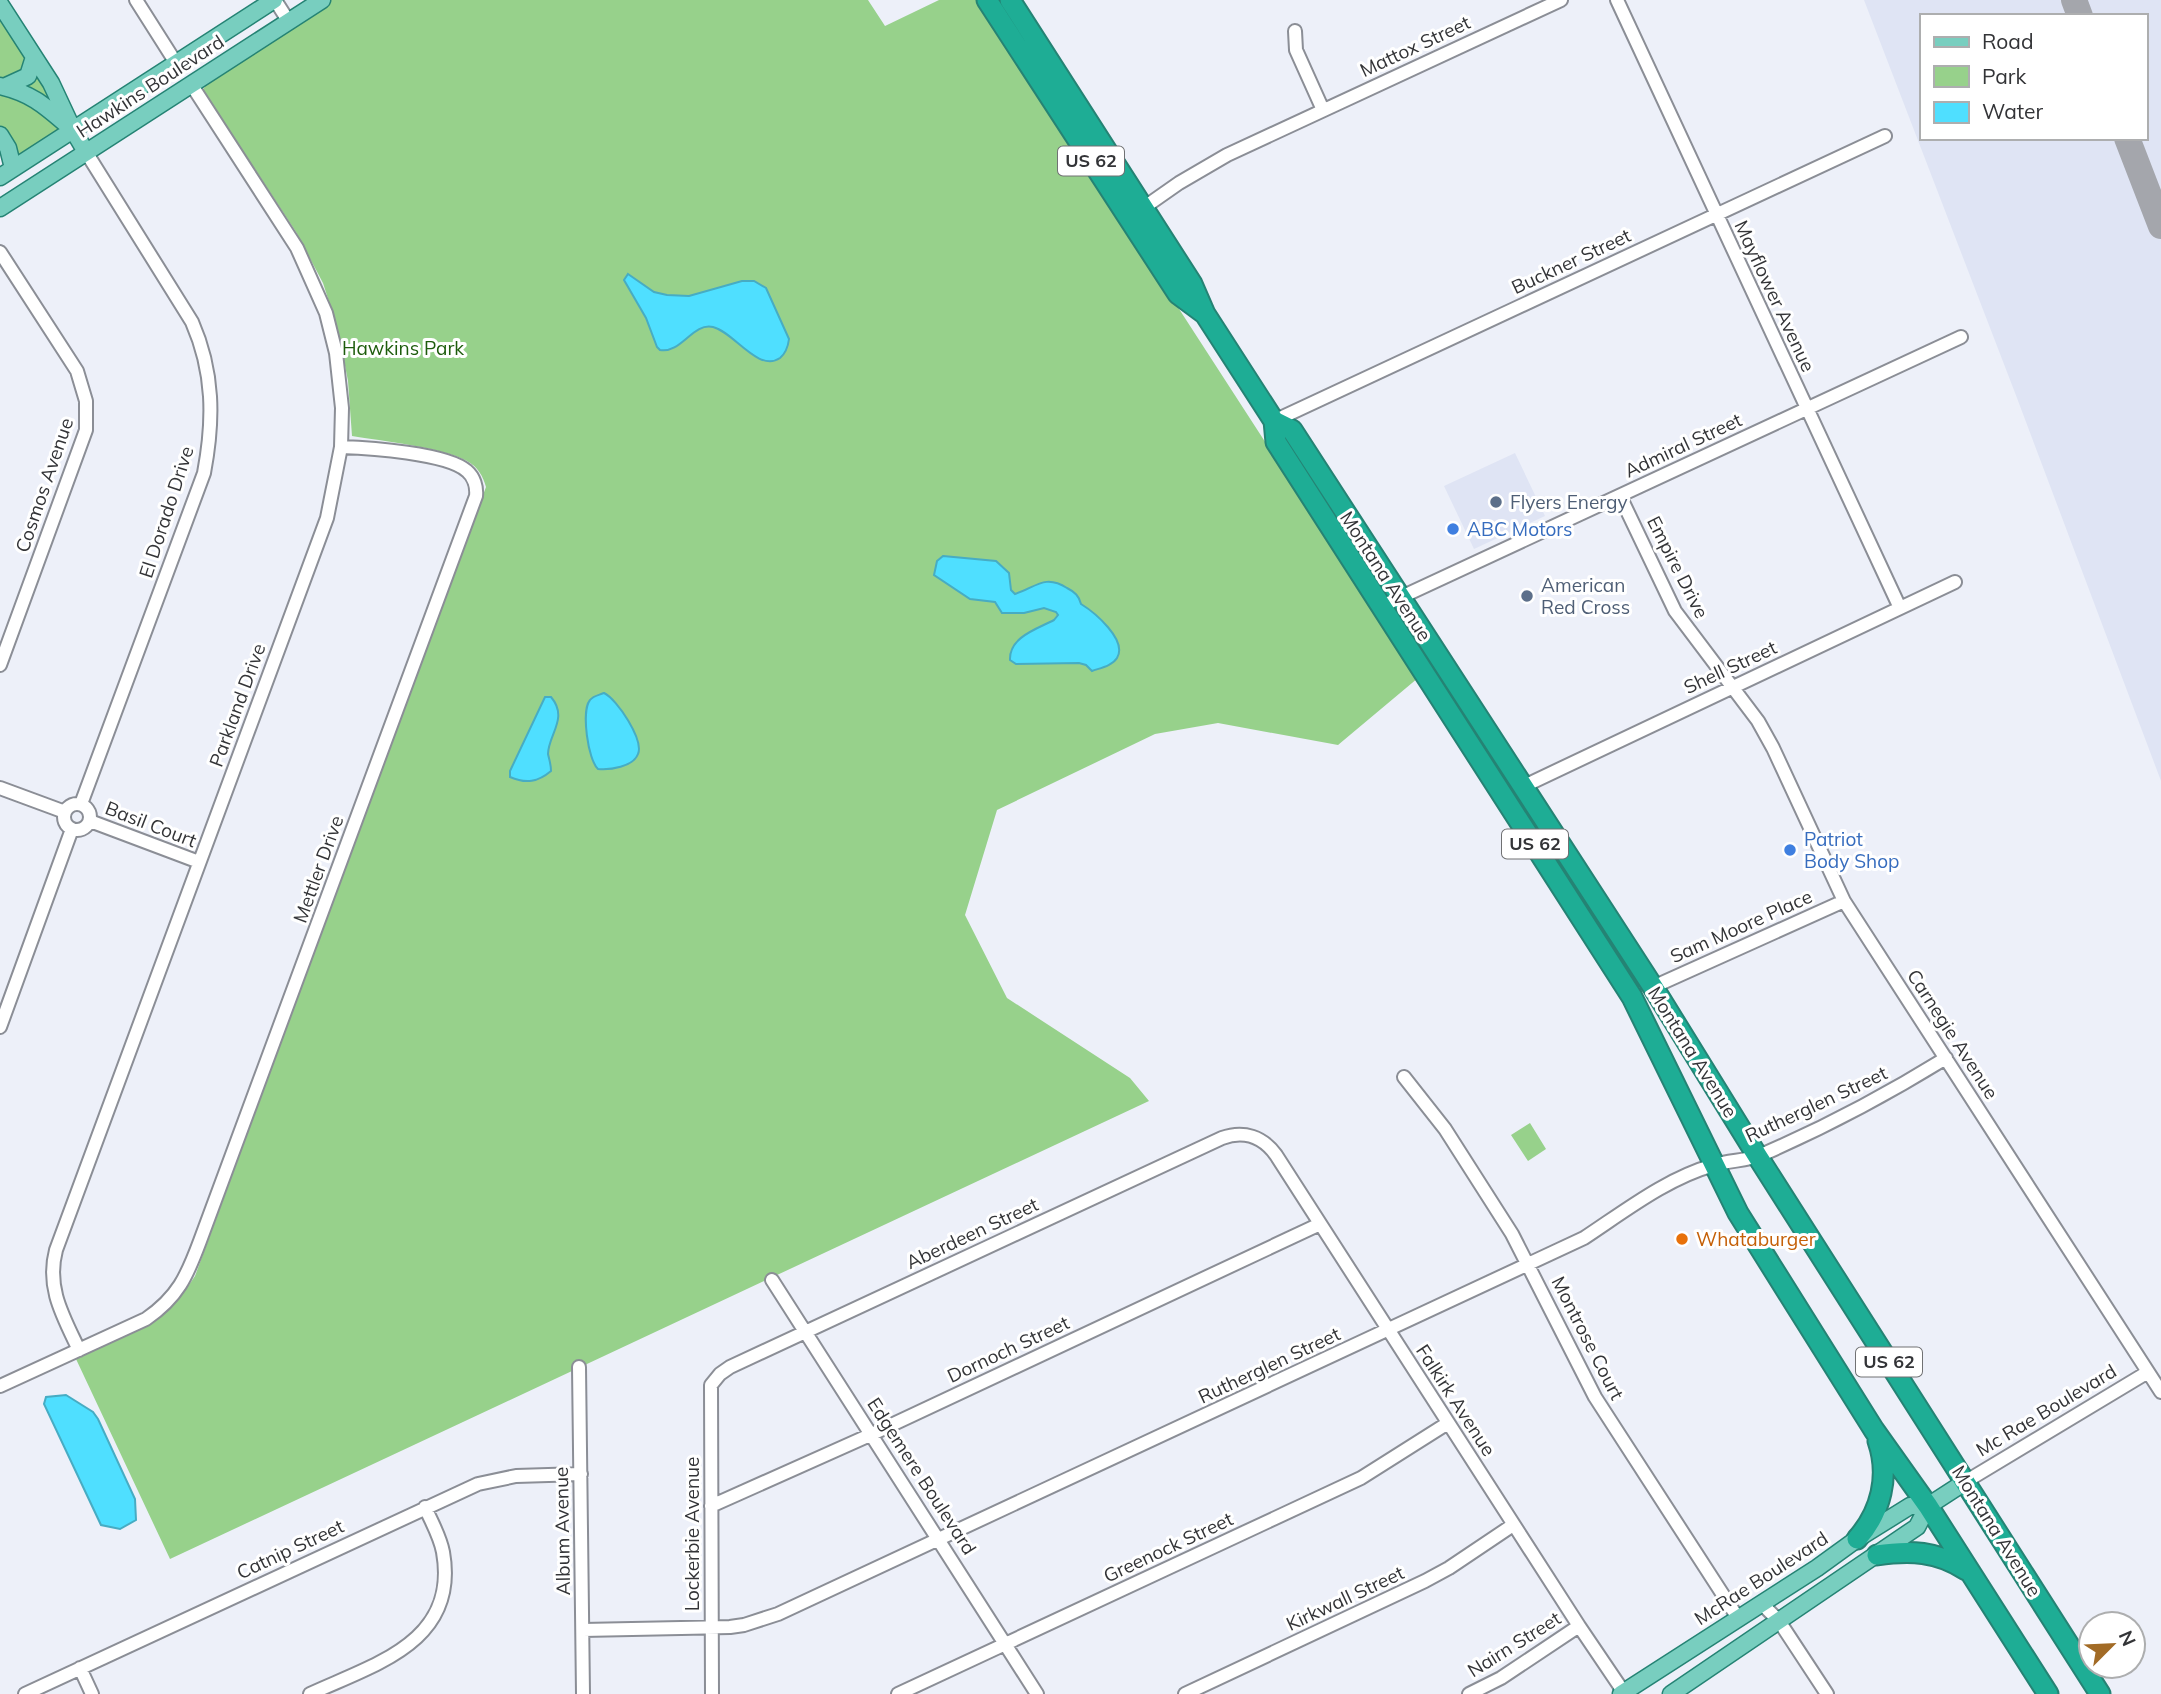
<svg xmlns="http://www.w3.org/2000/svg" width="2161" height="1694" viewBox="0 0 2161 1694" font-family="Mulish,sans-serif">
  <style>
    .built { fill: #dfe4f4; fill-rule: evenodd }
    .green { fill: #97d18b }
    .water { fill: #4fdfff; stroke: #47acc3; stroke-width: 2 }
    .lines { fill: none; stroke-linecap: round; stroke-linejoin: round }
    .taxiway { stroke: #a4a6ac; stroke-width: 26 }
    .minor-casing { stroke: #8b8e96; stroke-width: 16 }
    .major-casing { stroke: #258374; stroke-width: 19 }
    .highway-casing { stroke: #258374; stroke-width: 23 }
    .minor { stroke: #fff; stroke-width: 12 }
    .major { stroke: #78cebf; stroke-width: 16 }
    .highway { stroke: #1ead95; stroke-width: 19 }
    .service-dot { fill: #5c6f8a; stroke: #fff; stroke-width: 2.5 }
    .shop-dot { fill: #3f7fe0; stroke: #fff; stroke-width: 2.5 }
    .food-dot { fill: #e8710a; stroke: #fff; stroke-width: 2.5 }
    .labels { text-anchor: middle; stroke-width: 6; stroke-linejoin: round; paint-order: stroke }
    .shield { fill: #fff; stroke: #707173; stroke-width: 2 }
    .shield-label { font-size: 18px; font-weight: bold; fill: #333437 }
    .street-label { font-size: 19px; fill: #333437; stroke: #fff }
    .park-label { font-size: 19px; fill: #1d5c0c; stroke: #fff }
    .service-label { font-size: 19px; fill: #4e5e75; stroke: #fff; text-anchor: start }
    .shop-label { font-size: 19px; fill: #366cbe; stroke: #fff; text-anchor: start }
    .food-label { font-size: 19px; fill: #c56008; stroke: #fff; text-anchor: start }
  </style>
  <rect width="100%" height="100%" fill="#edf0f9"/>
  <!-- built -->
  <path class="built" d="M 1864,0 L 2161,0 L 2161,781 L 2017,398 ZM 1921,16 L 2145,16 L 2145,138 L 1921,138 Z
    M 1515,453 L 1545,516 L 1474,549 L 1444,486 Z"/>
  <!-- green -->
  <path class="green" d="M 331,0 L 868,0 L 885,26 L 939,0 L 979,0 L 1418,678 L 1338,745 L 1218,723 L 1155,734 L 997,810 L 965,915 L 1007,998 L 1130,1078 L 1149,1101 L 170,1559 L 76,1359 C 126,1335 164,1325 195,1276 L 486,487 C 483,476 478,467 467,461 C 441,447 382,441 352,436 L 348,381 L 338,330 L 323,283 L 296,232 L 203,90 L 209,78 Z
    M 0,15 L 68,124 L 17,157 L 0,129 Z
    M 1530,1123 L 1546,1149 L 1528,1161 L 1511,1135 Z"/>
  <!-- water -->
  <path class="water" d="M 628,274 L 654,292 L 667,295 L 689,296 L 742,281 L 754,281 L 766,288 L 789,339 C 788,347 786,353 780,358 C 758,373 734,332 713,327 C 693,322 681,354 660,350 L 657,347 L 646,318 L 624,280 Z
    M 943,556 L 996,561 L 1009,573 L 1011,590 L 1015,594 C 1036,587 1045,574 1067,588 C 1075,592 1079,596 1081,604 C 1094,612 1128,640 1117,658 C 1112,666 1100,668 1092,671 L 1086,665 L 1079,663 L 1016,664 L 1010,660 C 1009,637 1037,629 1054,620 L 1058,615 L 1056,612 L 1044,608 L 1024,613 L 1002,613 L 995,602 L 970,599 L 934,575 L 937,561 Z
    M 604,693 C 617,699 644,740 638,754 C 633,767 610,770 598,769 C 588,760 581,711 590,700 C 593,696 599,695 604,693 Z
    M 545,697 L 551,697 C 569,718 548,735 548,754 C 549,759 551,764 551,771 C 538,782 526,784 510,777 L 510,771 Z
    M 66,1395 L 93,1412 L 98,1419 L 135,1499 L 136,1520 L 120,1529 L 101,1525 L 44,1404 L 46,1397 Z"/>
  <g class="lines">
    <!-- taxiway -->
    <path class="taxiway" d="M 2074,0 L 2080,16
      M 2127,138 L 2161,226"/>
    <!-- minor casing -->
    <g class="minor-casing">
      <path id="minor" d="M 136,0 L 176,63
        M 275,0 L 289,22
        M 1617,0 L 1900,608
        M 1295,31 L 1296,50 L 1323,110
        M 1139,211 L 1179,183 L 1227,155 L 1561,0
        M 0,252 L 77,371 L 86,401 L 86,430 L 0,665
        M 1274,421 L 1885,136
        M 1620,496 L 1675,611 L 1758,721 L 1773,748 L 1844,901 L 2161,1392
        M 1382,606 L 1961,337
        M 1522,787 L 1955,582
        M 0,788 L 65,812
        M64 817a13 13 0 1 1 26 0a13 13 0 1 1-26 0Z
        M 81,804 L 204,473 C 214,420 214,372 192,322 L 86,152
        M 90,821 L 199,862
        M 1653,987 L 1844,901
        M 0,1027 L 72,829
        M 1404,1077 L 1445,1129 L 1512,1234 L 1595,1397 L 1738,1618
        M 772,1280 L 1037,1694
        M 79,1350 C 63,1316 46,1288 56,1250 L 327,518 L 341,447 L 342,408 L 336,353 L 326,313 L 297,248 L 191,84
        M 579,1367 L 583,1694
        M 0,1386 L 146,1319 C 178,1297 187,1276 200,1241 L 476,496 C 477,487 474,477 467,471 C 447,453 369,448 341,447
        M 1965,1482 L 2148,1372
        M 711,1506 L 870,1435 L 1320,1224
        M 1762,1604 L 1779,1621 L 1827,1694
        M 583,1630 L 730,1627 L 744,1625 L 778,1614 L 1584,1238 C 1625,1211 1667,1178 1714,1165 C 1730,1160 1747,1161 1761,1155 C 1826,1127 1886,1095 1946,1058
        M 80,1668 L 92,1694
        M 25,1694 L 478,1484 L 516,1476 L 581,1474
        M 310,1694 C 375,1664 459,1642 443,1552 C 440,1536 431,1521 425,1507
        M 712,1694 L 711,1385 L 720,1374 L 730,1367 L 1222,1138 C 1244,1130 1263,1137 1276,1155 L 1579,1626 L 1625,1694
        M 898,1694 L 1361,1478 L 1448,1423
        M 1185,1694 L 1425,1581 L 1449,1568 L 1513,1525
        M 1469,1694 L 1501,1678 L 1579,1626"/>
    </g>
    <!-- major casing -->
    <g class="major-casing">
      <path id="major" d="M 0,4 L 51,83 L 73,130 L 86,152
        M 0,86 C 30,93 43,104 66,124
        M 4,87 L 28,76 L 34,57
        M 0,135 L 8,148 L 13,168
        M 0,177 L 274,0
        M 0,208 L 322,0
        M 1621,1694 L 1817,1568 L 1857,1539 L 1910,1506 L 1928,1506
        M 1671,1694 L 1917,1527 L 1928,1506 L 1965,1482"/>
    </g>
    <!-- highway casing -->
    <g class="highway-casing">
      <path id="highway" d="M 987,0 L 1178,294 L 1205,314
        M 1010,0 L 1192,284 L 1205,314 L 1274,421 L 1276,442 L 1632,997 L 1738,1213 L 1874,1430 L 1928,1506 L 2048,1694
        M 1274,421 L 1292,430 L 1653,987 L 1758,1157 L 2100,1694
        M 1857,1539 C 1881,1512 1890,1476 1878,1441
        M 1877,1555 C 1909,1550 1938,1551 1966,1570"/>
    </g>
    <!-- minor -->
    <use href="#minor" class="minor"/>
    <!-- major -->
    <use href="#major" class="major"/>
    <!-- highway -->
    <use href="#highway" class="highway"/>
  </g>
  <!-- markers -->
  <g class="service-dot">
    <circle cx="1496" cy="502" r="7"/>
    <circle cx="1527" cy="596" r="7"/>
  </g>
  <g class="shop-dot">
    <circle cx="1453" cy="529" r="7"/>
    <circle cx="1790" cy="850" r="7"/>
  </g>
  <circle class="food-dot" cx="1682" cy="1239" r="7"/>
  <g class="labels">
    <!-- shield labels -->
    <g class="shield">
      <rect x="1058" y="146.5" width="66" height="29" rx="5"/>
      <rect x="1502" y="829.5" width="66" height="29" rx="5"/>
      <rect x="1856" y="1347.5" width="66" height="29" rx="5"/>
    </g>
    <g class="shield-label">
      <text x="1091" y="167">US 62</text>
      <text x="1535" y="850">US 62</text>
      <text x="1889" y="1368">US 62</text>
    </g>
    <!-- street labels -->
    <g class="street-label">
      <text transform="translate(1415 46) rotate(-25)" y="7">Mattox Street</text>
      <text transform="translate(150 86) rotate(-33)" y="7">Hawkins Boulevard</text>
      <text transform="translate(1571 261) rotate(-25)" y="7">Buckner Street</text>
      <text transform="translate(1775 296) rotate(65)" y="7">Mayflower Avenue</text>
      <text transform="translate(1683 445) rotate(-25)" y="7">Admiral Street</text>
      <text transform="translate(44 485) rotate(-71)" y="7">Cosmos Avenue</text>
      <text transform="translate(166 512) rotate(-72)" y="7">El Dorado Drive</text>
      <text transform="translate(1678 567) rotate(63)" y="7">Empire Drive</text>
      <text transform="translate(1386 576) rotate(57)" y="7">Montana Avenue</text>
      <text transform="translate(1730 667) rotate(-25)" y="7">Shell Street</text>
      <text transform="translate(237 705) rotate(-70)" y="7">Parkland Drive</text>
      <text transform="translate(151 824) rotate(21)" y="7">Basil Court</text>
      <text transform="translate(318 869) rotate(-70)" y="7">Mettler Drive</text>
      <text transform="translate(1741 926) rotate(-24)" y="7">Sam Moore Place</text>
      <text transform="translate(1953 1034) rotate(57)" y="7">Carnegie Avenue</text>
      <text transform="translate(1693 1052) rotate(58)" y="7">Montana Avenue</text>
      <text transform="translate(1816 1104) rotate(-25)" y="7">Rutherglen Street</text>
      <text transform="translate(972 1233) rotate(-25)" y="7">Aberdeen Street</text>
      <text transform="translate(1588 1338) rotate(63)" y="7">Montrose Court</text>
      <text transform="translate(1008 1349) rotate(-25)" y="7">Dornoch Street</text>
      <text transform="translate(1269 1365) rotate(-25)" y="7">Rutherglen Street</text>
      <text transform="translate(1456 1400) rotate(57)" y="7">Falkirk Avenue</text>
      <text transform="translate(2046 1410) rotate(-31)" y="7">Mc Rae Boulevard</text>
      <text transform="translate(922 1476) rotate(57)" y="7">Edgemere Boulevard</text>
      <text transform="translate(562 1531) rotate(-91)" y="7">Album Avenue</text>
      <text transform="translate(1997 1531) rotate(58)" y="7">Montana Avenue</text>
      <text transform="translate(692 1534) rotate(-90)" y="7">Lockerbie Avenue</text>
      <text transform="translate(1168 1547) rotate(-25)" y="7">Greenock Street</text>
      <text transform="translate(290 1549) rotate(-25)" y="7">Catnip Street</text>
      <text transform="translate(1761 1578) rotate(-33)" y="7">McRae Boulevard</text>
      <text transform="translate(1345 1598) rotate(-25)" y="7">Kirkwall Street</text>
      <text transform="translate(1514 1644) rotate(-32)" y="7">Nairn Street</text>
    </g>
    <!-- park labels -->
    <g class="park-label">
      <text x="403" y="355">Hawkins Park</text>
    </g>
    <!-- service labels -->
    <g class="service-label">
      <text x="1510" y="509">Flyers Energy</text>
      <text x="1541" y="592">American<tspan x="1541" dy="22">Red Cross</tspan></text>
    </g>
    <!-- shop labels -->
    <g class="shop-label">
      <text x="1467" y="536">ABC Motors</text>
      <text x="1804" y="846">Patriot<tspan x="1804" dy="22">Body Shop</tspan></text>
    </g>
    <!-- food labels -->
    <g class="food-label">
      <text x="1696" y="1246">Whataburger</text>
    </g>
  </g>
  <!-- legend -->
  <rect x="1920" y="14" width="228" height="126" fill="#ffffff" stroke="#adaeaf" stroke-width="2"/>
  <rect x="1934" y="37" width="35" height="10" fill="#78cebf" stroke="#adaeaf" stroke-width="2"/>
  <text x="1982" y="49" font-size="21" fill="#333437">Road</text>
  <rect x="1934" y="66" width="35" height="21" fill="#97d18b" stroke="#adaeaf" stroke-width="2"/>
  <text x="1982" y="84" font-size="21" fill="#333437">Park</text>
  <rect x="1934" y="102" width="35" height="21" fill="#4fdfff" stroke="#adaeaf" stroke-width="2"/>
  <text x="1982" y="119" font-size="21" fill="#333437">Water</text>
  <!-- north arrow -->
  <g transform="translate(2112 1645) rotate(66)"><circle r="33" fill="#ffffff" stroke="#adaeaf" stroke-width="2"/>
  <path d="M0-5L12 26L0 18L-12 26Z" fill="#a26b26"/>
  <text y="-10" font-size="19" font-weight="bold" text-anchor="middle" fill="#333437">N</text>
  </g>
</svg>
